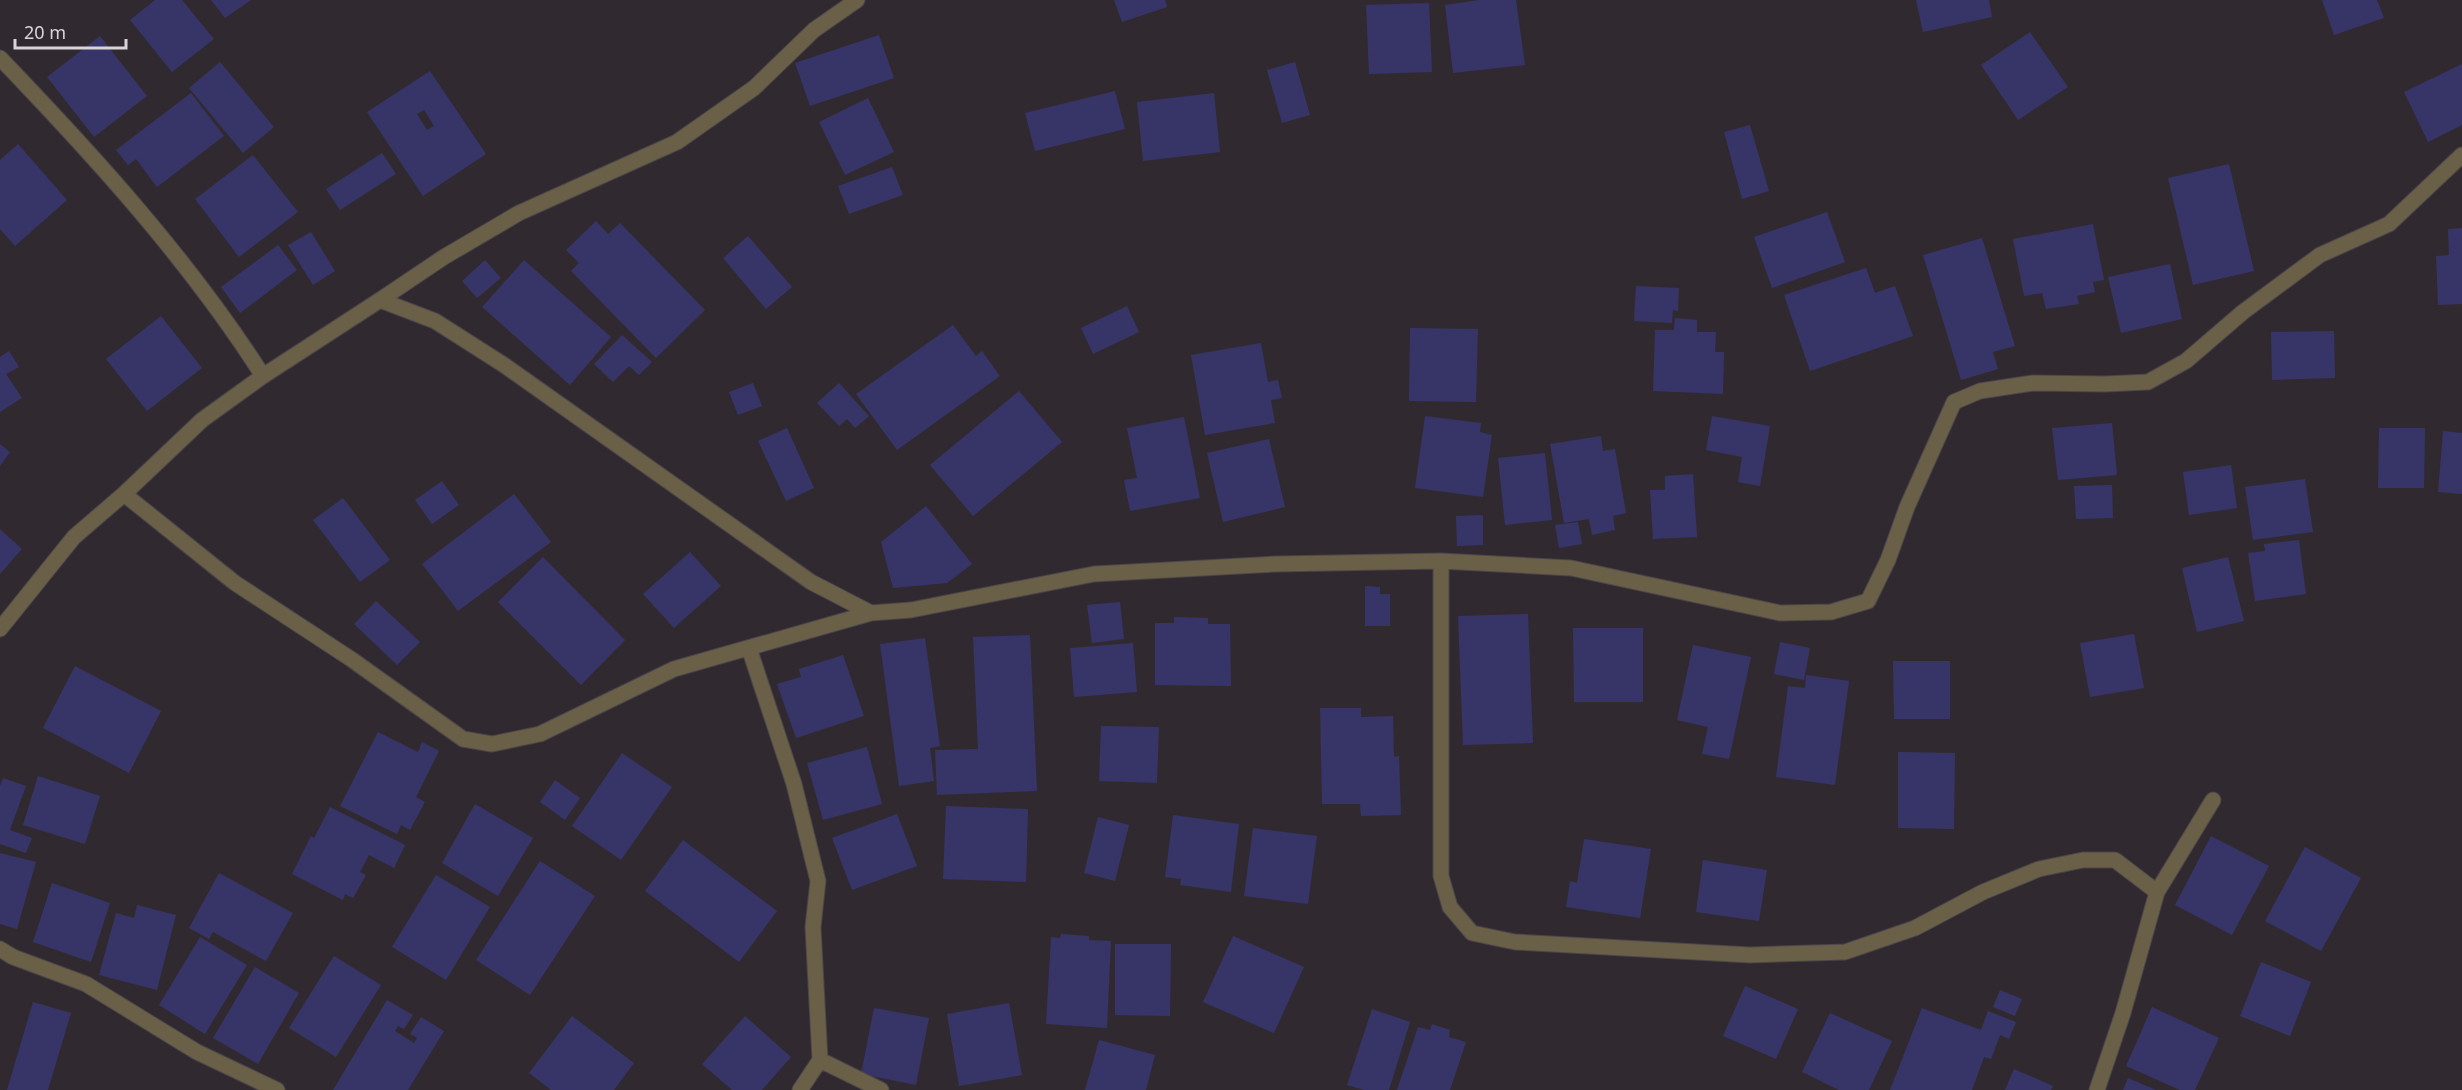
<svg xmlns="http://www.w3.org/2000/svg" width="2462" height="1090" viewBox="0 0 2462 1090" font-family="'Noto Sans',sans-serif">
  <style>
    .building { fill: #373568; fill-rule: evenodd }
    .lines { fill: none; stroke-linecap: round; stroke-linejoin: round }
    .street-casing { stroke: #4b454b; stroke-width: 17 }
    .street { stroke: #6a5f47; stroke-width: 15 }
  </style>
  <rect width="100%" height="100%" fill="#302a30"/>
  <!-- building -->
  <path class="building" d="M 155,0 L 182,0 L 214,39 L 172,72 L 130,20 Z
    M 211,0 L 251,0 L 225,18 Z
    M 1114,0 L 1165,0 L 1167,7 L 1122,22 Z
    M 1479,0 L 1516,0 L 1525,65 L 1453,73 L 1445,5 Z
    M 1916,0 L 1989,0 L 1992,17 L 1923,32 Z
    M 2322,0 L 2377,0 L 2384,18 L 2334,35 Z
    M 1429,3 L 1432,72 L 1369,74 L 1366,5 Z
    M 2030,32 L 2068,87 L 2018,120 L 1981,65 Z
    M 879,35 L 894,78 L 810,106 L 795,63 Z
    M 100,36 L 147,96 L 94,137 L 47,77 Z
    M 220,62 L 274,127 L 243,153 L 189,88 Z
    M 1295,62 L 1310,115 L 1282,123 L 1267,70 Z
    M 2462,64 L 2462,125 L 2428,142 L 2404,92 Z
    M 430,71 L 486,154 L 423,196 L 367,112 ZM 424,110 L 434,126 L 427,130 L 417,114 Z
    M 1115,91 L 1125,129 L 1035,151 L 1025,113 Z
    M 191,93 L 224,136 L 157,187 L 136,159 L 128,165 L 116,150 Z
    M 1214,93 L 1220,152 L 1143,161 L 1137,102 Z
    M 868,98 L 894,152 L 845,175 L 819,122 Z
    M 1750,125 L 1769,191 L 1742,199 L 1724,132 Z
    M 18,144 L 67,200 L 15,246 L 0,229 L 0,160 Z
    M 382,153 L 396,174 L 340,210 L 326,189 Z
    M 253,155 L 298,212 L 239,257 L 195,199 Z
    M 2229,164 L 2254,271 L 2193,285 L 2168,178 Z
    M 892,167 L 903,195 L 849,214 L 838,186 Z
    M 1827,212 L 1845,262 L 1772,288 L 1754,237 Z
    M 596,221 L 608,234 L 620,223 L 705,310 L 656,358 L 571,271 L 579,263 L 566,250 Z
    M 2093,224 L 2104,280 L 2093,282 L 2095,292 L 2077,296 L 2079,304 L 2046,309 L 2042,293 L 2024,296 L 2013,239 Z
    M 2462,228 L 2462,304 L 2438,305 L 2436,256 L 2449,255 L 2448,229 Z
    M 311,232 L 335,271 L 313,285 L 288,245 Z
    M 748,236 L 792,287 L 766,309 L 723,258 Z
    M 1982,238 L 2015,346 L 1993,352 L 1998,369 L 1961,380 L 1923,255 Z
    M 278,245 L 297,270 L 240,313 L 221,287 Z
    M 485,260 L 501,278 L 477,298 L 462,281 Z
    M 524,260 L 611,337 L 570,385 L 482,307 Z
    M 2170,264 L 2182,319 L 2121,333 L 2108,277 Z
    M 1866,268 L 1875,293 L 1895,286 L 1913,336 L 1810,371 L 1784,295 Z
    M 1636,286 L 1679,288 L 1678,311 L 1673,310 L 1672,323 L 1634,321 Z
    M 1127,306 L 1139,332 L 1093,354 L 1081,328 Z
    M 161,316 L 202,368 L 147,411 L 106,359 Z
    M 1675,318 L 1697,320 L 1697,332 L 1716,332 L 1715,352 L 1724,352 L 1723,394 L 1653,391 L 1655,330 L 1674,330 Z
    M 953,325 L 976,356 L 982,351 L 1000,376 L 897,450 L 856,394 Z
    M 1410,328 L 1478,329 L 1476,402 L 1409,401 Z
    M 2334,331 L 2335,378 L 2272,380 L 2271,332 Z
    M 622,335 L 652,362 L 639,375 L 629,366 L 613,382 L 594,364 Z
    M 1261,343 L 1268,382 L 1278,380 L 1282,398 L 1271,400 L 1275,423 L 1205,435 L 1191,355 Z
    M 9,351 L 19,367 L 6,374 L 22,398 L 0,412 L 0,357 Z
    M 753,383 L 762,406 L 738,415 L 729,392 Z
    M 839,383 L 869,416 L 855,428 L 847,419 L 839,426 L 817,403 Z
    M 1019,391 L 1062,442 L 973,516 L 930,465 Z
    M 1425,416 L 1481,423 L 1480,432 L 1492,435 L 1483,497 L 1415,488 Z
    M 1712,416 L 1770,426 L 1760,486 L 1738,482 L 1742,457 L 1706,450 Z
    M 1184,417 L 1200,498 L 1130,511 L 1124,480 L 1137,478 L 1127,428 Z
    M 2112,423 L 2117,475 L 2058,480 L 2052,428 Z
    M 787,428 L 814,488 L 786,501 L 758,441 Z
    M 2379,428 L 2425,428 L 2424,488 L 2378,488 Z
    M 2443,431 L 2462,433 L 2462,494 L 2438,492 Z
    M 1601,436 L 1603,451 L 1615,449 L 1626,513 L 1613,516 L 1615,530 L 1592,535 L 1589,519 L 1564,523 L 1550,444 Z
    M 1269,439 L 1285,507 L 1223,522 L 1207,453 Z
    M 0,444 L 10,452 L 0,466 Z
    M 1545,453 L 1552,520 L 1505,525 L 1498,458 Z
    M 2231,465 L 2237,508 L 2189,515 L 2183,472 Z
    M 1693,474 L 1697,537 L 1653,539 L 1650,490 L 1665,490 L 1665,476 Z
    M 2305,479 L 2313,532 L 2253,540 L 2245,487 Z
    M 442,481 L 459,505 L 432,524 L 415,500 Z
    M 2112,485 L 2113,518 L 2076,519 L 2074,486 Z
    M 514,494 L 551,542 L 458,611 L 422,564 Z
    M 343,498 L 390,560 L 360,582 L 313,520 Z
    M 926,506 L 972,564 L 947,583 L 893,588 L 881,542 Z
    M 1483,515 L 1483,545 L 1457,546 L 1456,516 Z
    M 1578,522 L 1582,544 L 1559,548 L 1555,525 Z
    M 0,529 L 22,549 L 0,574 Z
    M 2299,540 L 2306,594 L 2255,601 L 2248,553 L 2265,551 L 2264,544 Z
    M 690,552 L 721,586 L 674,628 L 643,594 Z
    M 543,557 L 625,640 L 581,685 L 498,602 Z
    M 2228,557 L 2244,621 L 2197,632 L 2182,568 Z
    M 1365,586 L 1380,587 L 1380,594 L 1390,594 L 1390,626 L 1365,626 Z
    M 376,601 L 420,642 L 397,665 L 354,624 Z
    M 1120,602 L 1124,639 L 1092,643 L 1087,605 Z
    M 1528,614 L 1533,743 L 1463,745 L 1458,616 Z
    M 1174,617 L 1208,618 L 1208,624 L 1230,624 L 1231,686 L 1155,685 L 1155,623 L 1174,623 Z
    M 1573,628 L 1643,628 L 1643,702 L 1574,702 Z
    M 2134,634 L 2144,688 L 2090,697 L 2080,643 Z
    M 1030,635 L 1037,791 L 937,795 L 935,750 L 978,749 L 973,637 Z
    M 925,638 L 940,746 L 930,748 L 934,781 L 899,786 L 880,644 Z
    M 1780,642 L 1810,648 L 1804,680 L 1774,674 Z
    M 1133,643 L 1137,692 L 1074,697 L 1070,648 Z
    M 1693,645 L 1751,657 L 1729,759 L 1702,754 L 1708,727 L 1677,720 Z
    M 843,655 L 864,716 L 796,738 L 777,684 L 801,677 L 799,669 Z
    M 1893,661 L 1950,661 L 1950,719 L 1894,719 Z
    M 75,666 L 161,711 L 129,773 L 43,728 Z
    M 1806,675 L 1849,681 L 1835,785 L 1776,777 L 1788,686 L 1805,688 Z
    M 1320,708 L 1361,708 L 1361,717 L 1393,716 L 1394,757 L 1399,756 L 1401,815 L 1361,816 L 1360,804 L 1322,804 Z
    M 1101,726 L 1159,727 L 1157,783 L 1099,781 Z
    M 378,732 L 418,752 L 422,742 L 439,751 L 416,797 L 425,802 L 410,830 L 401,825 L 397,834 L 340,806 Z
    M 867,747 L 882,804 L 823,820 L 807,763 Z
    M 1898,752 L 1955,753 L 1954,829 L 1898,828 Z
    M 622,753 L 672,787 L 621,860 L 572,826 Z
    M 38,776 L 100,796 L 85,844 L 23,825 Z
    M 3,778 L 26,786 L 10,830 L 32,838 L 26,853 L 0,844 L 0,786 Z
    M 555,780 L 580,798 L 565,820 L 540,802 Z
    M 475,804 L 533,838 L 498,896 L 442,863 Z
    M 946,806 L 1028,809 L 1026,882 L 943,879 Z
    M 330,807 L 405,845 L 394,868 L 369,855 L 360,872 L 366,875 L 353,898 L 345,894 L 343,900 L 292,874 L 311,836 L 314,838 Z
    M 897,814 L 917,866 L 852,890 L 832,838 Z
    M 1173,815 L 1239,824 L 1231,892 L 1180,885 L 1181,879 L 1165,877 Z
    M 1098,817 L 1129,825 L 1115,881 L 1084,873 Z
    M 1253,828 L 1317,836 L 1308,904 L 1244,896 Z
    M 2211,836 L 2269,866 L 2232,935 L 2175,905 Z
    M 1584,839 L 1651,849 L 1640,918 L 1566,907 L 1570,881 L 1577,883 Z
    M 683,840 L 777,911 L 739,962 L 645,891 Z
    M 2305,847 L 2361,878 L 2321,951 L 2265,921 Z
    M 0,853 L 36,862 L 17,929 L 0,924 Z
    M 1703,860 L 1767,870 L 1759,921 L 1696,912 Z
    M 540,861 L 595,896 L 530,995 L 476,960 Z
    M 219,873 L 293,913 L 266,961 L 213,932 L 209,939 L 189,928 Z
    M 436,875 L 490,907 L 446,980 L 392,947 Z
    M 52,883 L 110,903 L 91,962 L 33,942 Z
    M 137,905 L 176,915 L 157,990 L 99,975 L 116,913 L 134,918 Z
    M 1061,934 L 1089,936 L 1089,940 L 1111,941 L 1107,1028 L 1046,1024 L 1051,937 L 1060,938 Z
    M 1233,936 L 1304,967 L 1274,1033 L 1203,1002 Z
    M 200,937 L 247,965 L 205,1034 L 159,1005 Z
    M 1115,944 L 1171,944 L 1170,1016 L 1115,1015 Z
    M 334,956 L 381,985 L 336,1057 L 289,1028 Z
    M 2261,962 L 2311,982 L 2290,1036 L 2240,1016 Z
    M 255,967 L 299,993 L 258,1064 L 213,1038 Z
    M 1745,986 L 1798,1009 L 1776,1059 L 1723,1036 Z
    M 2000,990 L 2022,999 L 2015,1016 L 1993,1007 Z
    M 387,1000 L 413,1015 L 404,1029 L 398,1026 L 395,1031 L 414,1043 L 417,1038 L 410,1034 L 421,1017 L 444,1031 L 408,1090 L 333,1090 Z
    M 33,1002 L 71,1013 L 48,1090 L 7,1090 Z
    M 1009,1003 L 1022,1075 L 959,1086 L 947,1014 Z
    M 2152,1007 L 2219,1038 L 2195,1090 L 2180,1090 L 2126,1066 Z
    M 874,1008 L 929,1018 L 916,1085 L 861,1074 Z
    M 1922,1008 L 1981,1030 L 1988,1011 L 2016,1022 L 2009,1039 L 2000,1035 L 1991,1059 L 1984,1057 L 1972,1090 L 1890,1090 Z
    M 1372,1009 L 1410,1022 L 1389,1090 L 1364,1090 L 1347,1085 Z
    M 1830,1013 L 1892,1041 L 1869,1090 L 1839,1090 L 1802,1072 Z
    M 572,1016 L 634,1063 L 614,1090 L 551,1090 L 529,1073 Z
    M 745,1016 L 791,1057 L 762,1090 L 732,1090 L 702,1064 Z
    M 1432,1024 L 1450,1030 L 1449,1037 L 1466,1042 L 1450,1090 L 1397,1090 L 1418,1027 L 1430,1030 Z
    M 1099,1040 L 1155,1055 L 1146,1090 L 1085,1090 Z
    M 2014,1069 L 2053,1086 L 2051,1090 L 2005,1090 Z
    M 2128,1078 L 2156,1090 L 2123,1090 Z"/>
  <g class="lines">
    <!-- street casing -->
    <g class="street-casing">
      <path id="street" d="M 0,58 C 95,157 189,260 263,376
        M 380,300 L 444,257 L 519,213 L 677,142 L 754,88 L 814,30 L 857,0
        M 124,494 L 235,583 L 351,659 L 463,739 L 492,744 L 540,734 L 674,669 L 871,613
        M 1441,561 L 1441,876 L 1450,907 L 1472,933 L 1515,942 L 1750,955 L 1845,952 L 1915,928 L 1983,892 L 2039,869 L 2083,860 L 2115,860 L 2157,892
        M 0,629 L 74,537 L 124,494 L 202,420 L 263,376 L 380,300 L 435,321 L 504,365 L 811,582 L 871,613 L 911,610 L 1094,574 L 1276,564 L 1441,561 L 1571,568 L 1780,613 L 1831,612 L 1868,601 L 1888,560 L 1907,507 L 1954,402 L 1980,391 L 2033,383 L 2105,384 L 2148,382 L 2186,361 L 2243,312 L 2320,255 L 2389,224 L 2462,155
        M 749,648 L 794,784 L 818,881 L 813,927 L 820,1060 L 800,1090
        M 0,949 L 13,957 L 86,984 L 197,1052 L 277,1090
        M 820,1060 L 881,1090
        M 2097,1090 L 2123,1013 L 2157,892 L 2213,800"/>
    </g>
    <!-- street -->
    <use href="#street" class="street"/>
  </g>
  <!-- scale -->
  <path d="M15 39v9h111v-9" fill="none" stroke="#d8d4d8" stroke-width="3"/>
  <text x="24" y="39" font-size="18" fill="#d8d4d8" stroke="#302a30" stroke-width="4.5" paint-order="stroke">20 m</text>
</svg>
